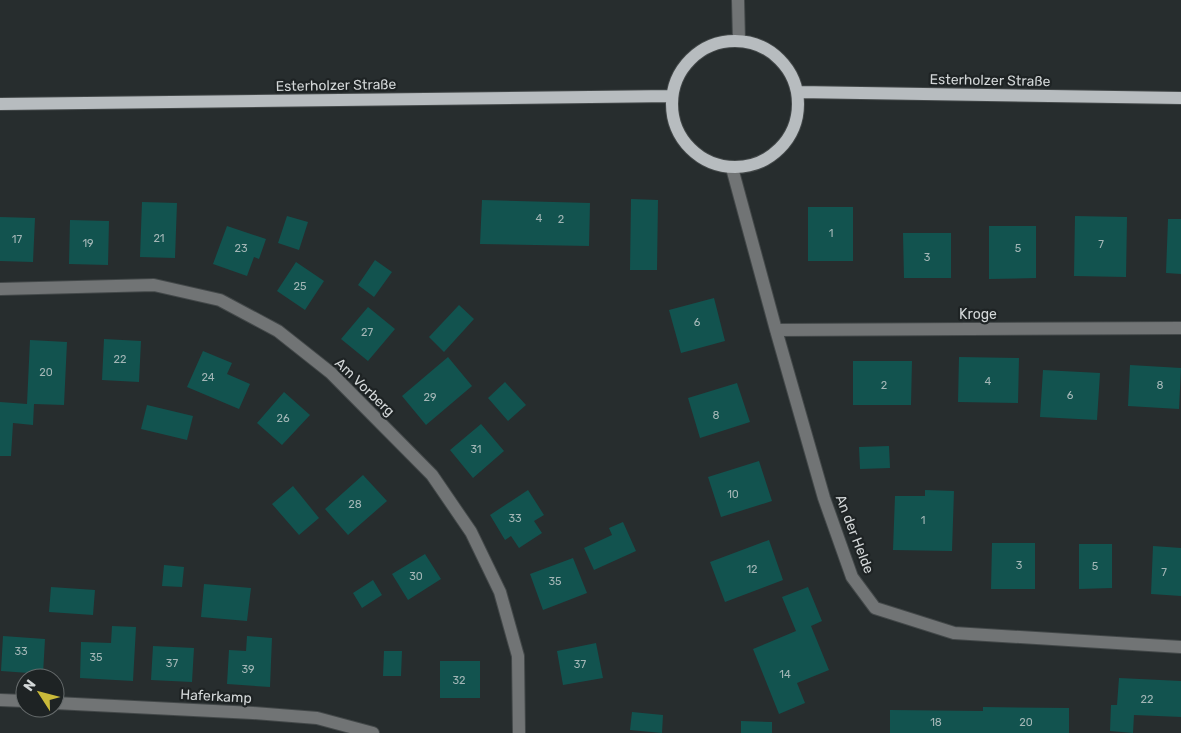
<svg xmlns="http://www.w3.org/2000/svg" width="1181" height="733" viewBox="0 0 1181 733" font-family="Rubik,sans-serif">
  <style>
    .building { fill: #12534f }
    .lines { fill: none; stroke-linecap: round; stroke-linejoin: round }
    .minor-casing { stroke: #434849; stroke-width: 14 }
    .major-casing { stroke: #434849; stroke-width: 14 }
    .minor { stroke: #717475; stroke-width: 12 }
    .major { stroke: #b7bcbf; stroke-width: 12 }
    .labels { text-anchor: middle; stroke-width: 4.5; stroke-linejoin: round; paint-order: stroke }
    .number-label { font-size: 11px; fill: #a3b6b6 }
    .street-label { font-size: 14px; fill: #d3d7d8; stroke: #1e2324 }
  </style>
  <rect width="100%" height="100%" fill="#272d2e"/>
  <!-- building -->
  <path class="building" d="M 631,199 L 658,200 L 657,270 L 630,270 Z
    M 482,200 L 590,203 L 589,246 L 480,244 Z
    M 142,202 L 177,203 L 175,258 L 140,257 Z
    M 808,207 L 853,207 L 853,261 L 808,261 Z
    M 287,216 L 308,222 L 299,250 L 278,243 Z
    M 1075,216 L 1127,217 L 1126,277 L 1074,276 Z
    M 0,217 L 35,218 L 33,262 L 0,261 Z
    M 1168,219 L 1181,219 L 1181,274 L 1166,273 Z
    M 70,220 L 109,221 L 108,265 L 69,264 Z
    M 227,226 L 266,239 L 259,259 L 254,257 L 247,276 L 213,264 Z
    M 989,226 L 1036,226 L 1036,278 L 989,279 Z
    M 903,233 L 951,233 L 951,278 L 904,278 Z
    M 375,260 L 392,272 L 374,297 L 358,285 Z
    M 296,262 L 324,281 L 305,310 L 277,291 Z
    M 714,298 L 725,341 L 681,353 L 669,310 Z
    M 459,305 L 474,319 L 444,352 L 429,337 Z
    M 368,307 L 395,329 L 368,361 L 341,339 Z
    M 104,339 L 141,341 L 139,382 L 102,380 Z
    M 30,340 L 67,342 L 64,405 L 34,404 L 33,425 L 13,423 L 11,456 L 0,456 L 0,402 L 27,404 Z
    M 203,351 L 232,363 L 227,374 L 250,384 L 239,409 L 187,387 Z
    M 448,357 L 472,386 L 426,425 L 402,396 Z
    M 959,357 L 1019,358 L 1018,403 L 958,402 Z
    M 853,361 L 912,361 L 911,405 L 853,405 Z
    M 1130,365 L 1181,368 L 1179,409 L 1128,406 Z
    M 1043,370 L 1100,373 L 1097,420 L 1040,417 Z
    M 505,382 L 526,405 L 508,421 L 488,398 Z
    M 737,383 L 750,422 L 700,438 L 688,398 Z
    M 284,392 L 310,415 L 282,445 L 257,423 Z
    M 147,405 L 193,416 L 187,440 L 141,429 Z
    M 481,424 L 504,451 L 473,478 L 450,450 Z
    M 889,446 L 890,468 L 860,469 L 859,447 Z
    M 759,461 L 772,501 L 721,517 L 708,477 Z
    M 363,475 L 387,501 L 348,535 L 325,509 Z
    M 293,486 L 319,518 L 299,535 L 272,504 Z
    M 528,490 L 544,515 L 534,521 L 542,533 L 519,548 L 511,536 L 505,540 L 490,515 Z
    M 925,490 L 954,491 L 952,551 L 893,550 L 895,496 L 925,496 Z
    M 623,522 L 636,551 L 594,570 L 584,548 L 612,535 L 609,528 Z
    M 769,540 L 783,580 L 725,602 L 710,562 Z
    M 992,543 L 1035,543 L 1035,589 L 991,589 Z
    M 1079,544 L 1112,544 L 1112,588 L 1079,589 Z
    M 1153,546 L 1181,548 L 1181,596 L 1151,594 Z
    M 425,554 L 441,579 L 408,600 L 392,574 Z
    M 573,558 L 587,593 L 543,610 L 530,574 Z
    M 164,565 L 184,567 L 182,587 L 162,586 Z
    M 373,580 L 382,595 L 362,608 L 353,593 Z
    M 204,584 L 251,588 L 247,621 L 201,617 Z
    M 51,587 L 95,590 L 93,615 L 49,612 Z
    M 808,587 L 822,621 L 811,626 L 829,670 L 797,683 L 805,703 L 779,714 L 753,649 L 796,631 L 782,597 Z
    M 112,626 L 136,627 L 133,681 L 80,678 L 81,642 L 111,643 Z
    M 3,636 L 45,639 L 43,674 L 1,671 Z
    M 247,636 L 272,638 L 270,687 L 227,684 L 229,650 L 246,651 Z
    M 596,643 L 603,678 L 563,685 L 557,651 Z
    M 153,646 L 194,648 L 192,682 L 151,680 Z
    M 384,651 L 402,651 L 401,676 L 383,676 Z
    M 440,661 L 480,661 L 480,698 L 440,698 Z
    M 1119,678 L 1181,681 L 1181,717 L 1134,715 L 1133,733 L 1110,731 L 1111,705 L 1117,705 Z
    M 983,707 L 1069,708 L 1069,733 L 890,733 L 890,710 L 983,711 Z
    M 632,712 L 663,715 L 662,733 L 630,730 Z
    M 741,721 L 772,722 L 772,733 L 741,733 Z"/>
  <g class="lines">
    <!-- minor casing -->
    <g class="minor-casing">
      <path id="minor" d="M 738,0 L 739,40
        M 732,168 L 776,330 L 824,498 L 852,577 L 875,608 L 954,633 L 1181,647
        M 0,289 L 154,285 L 220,300 L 278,331 L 331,373 L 432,475 L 471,532 L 500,592 L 518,656 L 519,733
        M 776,330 L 1181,328
        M 0,700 L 25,701
        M 55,703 L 253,713 L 317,718 L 373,733"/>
    </g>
    <!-- major casing -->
    <g class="major-casing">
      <path id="major" d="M672 104a63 63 0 1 1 126 0a63 63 0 1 1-126 0Z
        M 798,92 L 1181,98
        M 0,104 L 672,96"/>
    </g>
    <!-- minor -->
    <use href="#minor" class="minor"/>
    <!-- major -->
    <use href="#major" class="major"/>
  </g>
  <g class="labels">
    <!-- number labels -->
    <g class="number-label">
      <text x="539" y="222">4</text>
      <text x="561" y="223">2</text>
      <text x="831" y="237">1</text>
      <text x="159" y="242">21</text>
      <text x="17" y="243">17</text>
      <text x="88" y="247">19</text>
      <text x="1101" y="248">7</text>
      <text x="241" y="252">23</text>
      <text x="1018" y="252">5</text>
      <text x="927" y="261">3</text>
      <text x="300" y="290">25</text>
      <text x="697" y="326">6</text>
      <text x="367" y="336">27</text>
      <text x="120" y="363">22</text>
      <text x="46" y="376">20</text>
      <text x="208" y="381">24</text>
      <text x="988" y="385">4</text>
      <text x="884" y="389">2</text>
      <text x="1160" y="389">8</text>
      <text x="1070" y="399">6</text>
      <text x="430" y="401">29</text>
      <text x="716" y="419">8</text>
      <text x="283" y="422">26</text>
      <text x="476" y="453">31</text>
      <text x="733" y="498">10</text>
      <text x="355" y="508">28</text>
      <text x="515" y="522">33</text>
      <text x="923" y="524">1</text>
      <text x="1019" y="569">3</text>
      <text x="1095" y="570">5</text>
      <text x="752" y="573">12</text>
      <text x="1164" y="576">7</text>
      <text x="416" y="580">30</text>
      <text x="555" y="585">35</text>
      <text x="21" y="655">33</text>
      <text x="96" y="661">35</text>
      <text x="172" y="667">37</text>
      <text x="580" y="668">37</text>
      <text x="248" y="673">39</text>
      <text x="785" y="678">14</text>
      <text x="459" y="684">32</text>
      <text x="1147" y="703">22</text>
      <text x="936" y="726">18</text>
      <text x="1026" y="726">20</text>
    </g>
    <!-- street labels -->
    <g class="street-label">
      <text transform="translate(990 80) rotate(1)" y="5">Esterholzer Straße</text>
      <text transform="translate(336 85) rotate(-1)" y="5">Esterholzer Straße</text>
      <text x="978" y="319">Kroge</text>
      <text transform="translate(365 387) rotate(44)" y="5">Am Vorberg</text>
      <text transform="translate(855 534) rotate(69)" y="5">An der Helde</text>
      <text transform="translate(216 696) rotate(3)" y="5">Haferkamp</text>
    </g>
  </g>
  <!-- north arrow -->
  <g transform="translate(40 693) rotate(306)"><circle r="24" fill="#1e2324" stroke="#666b6c"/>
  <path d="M0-4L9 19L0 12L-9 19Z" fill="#caba3a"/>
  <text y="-8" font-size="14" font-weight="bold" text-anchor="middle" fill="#d3d7d8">N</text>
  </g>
</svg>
